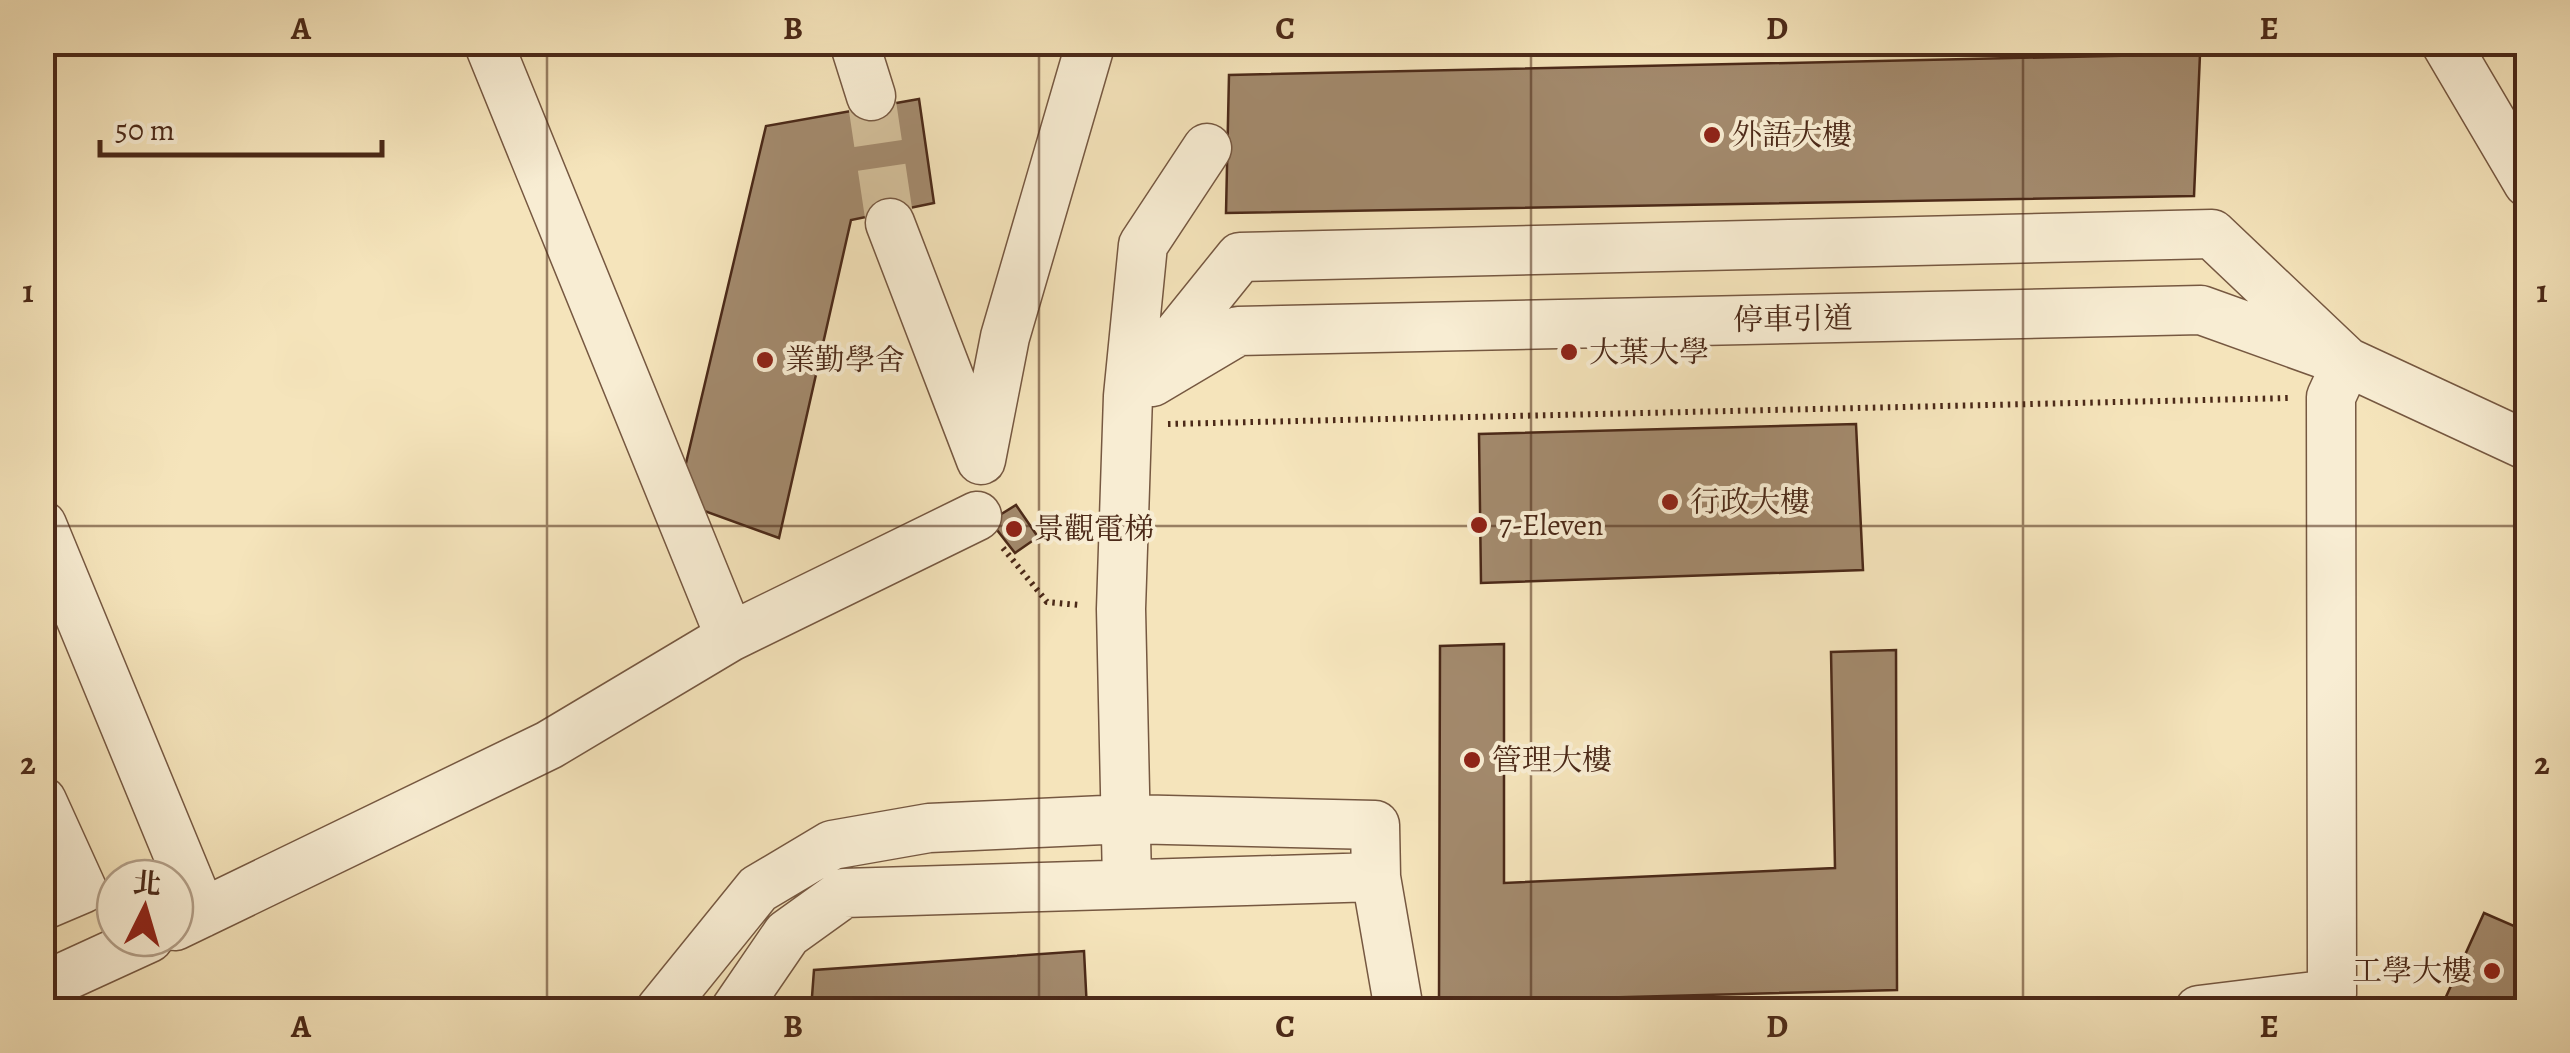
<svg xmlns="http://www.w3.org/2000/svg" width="2570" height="1053" viewBox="0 0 2570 1053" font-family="Alegreya,'Noto Serif TC',serif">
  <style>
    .building { fill: #a38a6d; stroke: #4b2918; stroke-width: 2.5 }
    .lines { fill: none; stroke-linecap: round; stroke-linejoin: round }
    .minor-tunnel { stroke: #d3bf9a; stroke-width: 48; stroke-dasharray: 48 24; stroke-linecap: butt }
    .minor-casing { stroke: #765841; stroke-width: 51 }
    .path { stroke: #4b2918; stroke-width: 6; stroke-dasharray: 2.5 5; stroke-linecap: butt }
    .minor { stroke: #f8edd3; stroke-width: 48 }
    .grid { fill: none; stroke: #4b2918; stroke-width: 2.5; stroke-opacity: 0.55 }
    .poi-dot { fill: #8f2418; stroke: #f8edd3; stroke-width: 4 }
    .labels { text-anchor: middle; stroke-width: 8; stroke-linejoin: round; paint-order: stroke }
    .poi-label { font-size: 30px; fill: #4b2918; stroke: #f8edd3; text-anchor: start }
    .street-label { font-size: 30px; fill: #4b2918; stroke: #f8edd3 }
    .neatline { fill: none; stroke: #4b2918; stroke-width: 4 }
    .grid-label { font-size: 32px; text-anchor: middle; font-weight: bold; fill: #4b2918 }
  </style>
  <rect width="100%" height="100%" fill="#f5e4bb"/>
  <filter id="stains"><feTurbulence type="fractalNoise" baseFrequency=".002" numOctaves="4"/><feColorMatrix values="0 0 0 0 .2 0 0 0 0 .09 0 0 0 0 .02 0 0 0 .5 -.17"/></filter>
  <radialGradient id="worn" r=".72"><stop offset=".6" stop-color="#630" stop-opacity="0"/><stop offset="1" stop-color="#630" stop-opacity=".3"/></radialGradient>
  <!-- building -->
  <path class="building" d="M 2200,54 L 2194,196 L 1226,213 L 1229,75 Z
    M 919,99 L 934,203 L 851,220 L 779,538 L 677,501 L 766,126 Z
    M 1856,424 L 1863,570 L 1481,583 L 1479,434 Z
    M 1016,505 L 1038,537 L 1015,553 L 990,521 Z
    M 1504,644 L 1504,883 L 1835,868 L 1831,652 L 1896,650 L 1897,990 L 1439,1002 L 1440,646 Z
    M 2484,913 L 2528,932 L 2528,1010 L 2440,1010 Z
    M 1084,951 L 1087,1010 L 811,1010 L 814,970 Z"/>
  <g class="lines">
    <!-- minor-tunnel -->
    <path class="minor-tunnel" d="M 871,96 L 890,223"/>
    <!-- minor casing -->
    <g class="minor-casing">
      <path id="minor" d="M 488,42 L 730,637
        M 854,42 L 871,96
        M 2445,42 L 2528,183
        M 890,223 L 981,460 L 1005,337 L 1091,42
        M 1152,382 L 1238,331 L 2201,310 L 2329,356
        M 1128,396 L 1143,245 L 1207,148
        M 42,525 L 202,913
        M 42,801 L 82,889 L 42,906
        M 1127,881 L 1121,609 L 1128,396 L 1240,257 L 2212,234 L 2347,362
        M 175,926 L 549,745 L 730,637 L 977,516
        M 42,987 L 149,938
        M 660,1010 L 758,889 L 832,845 L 929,828 L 1126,819 L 1375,825 L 1376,877 L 1399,1010
        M 735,1010 L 787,934 L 844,893 L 1376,877
        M 2199,1010 L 2332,994 L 2331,397 L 2347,362 L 2528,446"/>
    </g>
    <!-- path -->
    <path class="path" d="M 2041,58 L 2042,42
      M 1168,424 L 2290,398
      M 1003,548 L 1047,602 L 1079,605"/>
    <!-- minor -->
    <use href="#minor" class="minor"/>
  </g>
  <!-- grid -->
  <path class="grid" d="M 547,42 L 547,1010M 1039,42 L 1039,1010M 1531,42 L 1531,1010M 2023,42 L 2023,1010M 42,526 L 2528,526"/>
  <!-- markers -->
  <g class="poi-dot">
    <circle cx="1712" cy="135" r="10"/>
    <circle cx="1569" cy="352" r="10"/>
    <circle cx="765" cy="360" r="10"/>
    <circle cx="1670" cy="502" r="10"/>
    <circle cx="1479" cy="525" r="10"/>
    <circle cx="1014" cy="529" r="10"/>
    <circle cx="1472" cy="760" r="10"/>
    <circle cx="2492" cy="971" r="10"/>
  </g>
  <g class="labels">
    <!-- poi labels -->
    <g class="poi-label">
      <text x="1732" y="145">外語大樓</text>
      <text x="1589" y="362">大葉大學</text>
      <text x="785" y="370">業勤學舍</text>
      <text x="1690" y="512">行政大樓</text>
      <text x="1499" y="535">7-Eleven</text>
      <text x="1034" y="539">景觀電梯</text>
      <text x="1492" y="770">管理大樓</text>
      <text x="2472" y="981" text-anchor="end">工學大樓</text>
    </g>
    <!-- street labels -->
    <g class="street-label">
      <text transform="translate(1793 319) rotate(-1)" y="10">停車引道</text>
    </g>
  </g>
  <!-- margin -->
  <rect width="2570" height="1053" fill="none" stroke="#f5e4bb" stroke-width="110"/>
  <!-- north arrow -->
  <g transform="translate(145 908) rotate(5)"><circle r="48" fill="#f8edd3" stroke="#b39f88" stroke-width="2.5"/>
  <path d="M0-8L18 38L0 25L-18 38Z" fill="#8f2418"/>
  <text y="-15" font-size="28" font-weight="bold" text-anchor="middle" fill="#4b2918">北</text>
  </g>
  <!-- scale -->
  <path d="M100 140v15h282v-15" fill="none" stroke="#4b2918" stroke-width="5"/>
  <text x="115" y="140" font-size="30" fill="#4b2918" stroke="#f8edd3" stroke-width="8" paint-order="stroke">50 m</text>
  <rect x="55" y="55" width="2460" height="943" class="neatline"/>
  <g class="grid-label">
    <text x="301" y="39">A</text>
    <text x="793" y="39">B</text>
    <text x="1285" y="39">C</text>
    <text x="1777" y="39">D</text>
    <text x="2269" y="39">E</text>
    <text x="28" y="302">1</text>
    <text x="2542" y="302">1</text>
    <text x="28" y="774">2</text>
    <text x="2542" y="774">2</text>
    <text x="301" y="1037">A</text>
    <text x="793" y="1037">B</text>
    <text x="1285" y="1037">C</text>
    <text x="1777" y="1037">D</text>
    <text x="2269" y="1037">E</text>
  </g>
  <rect width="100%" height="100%" filter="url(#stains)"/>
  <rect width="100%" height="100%" fill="url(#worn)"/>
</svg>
